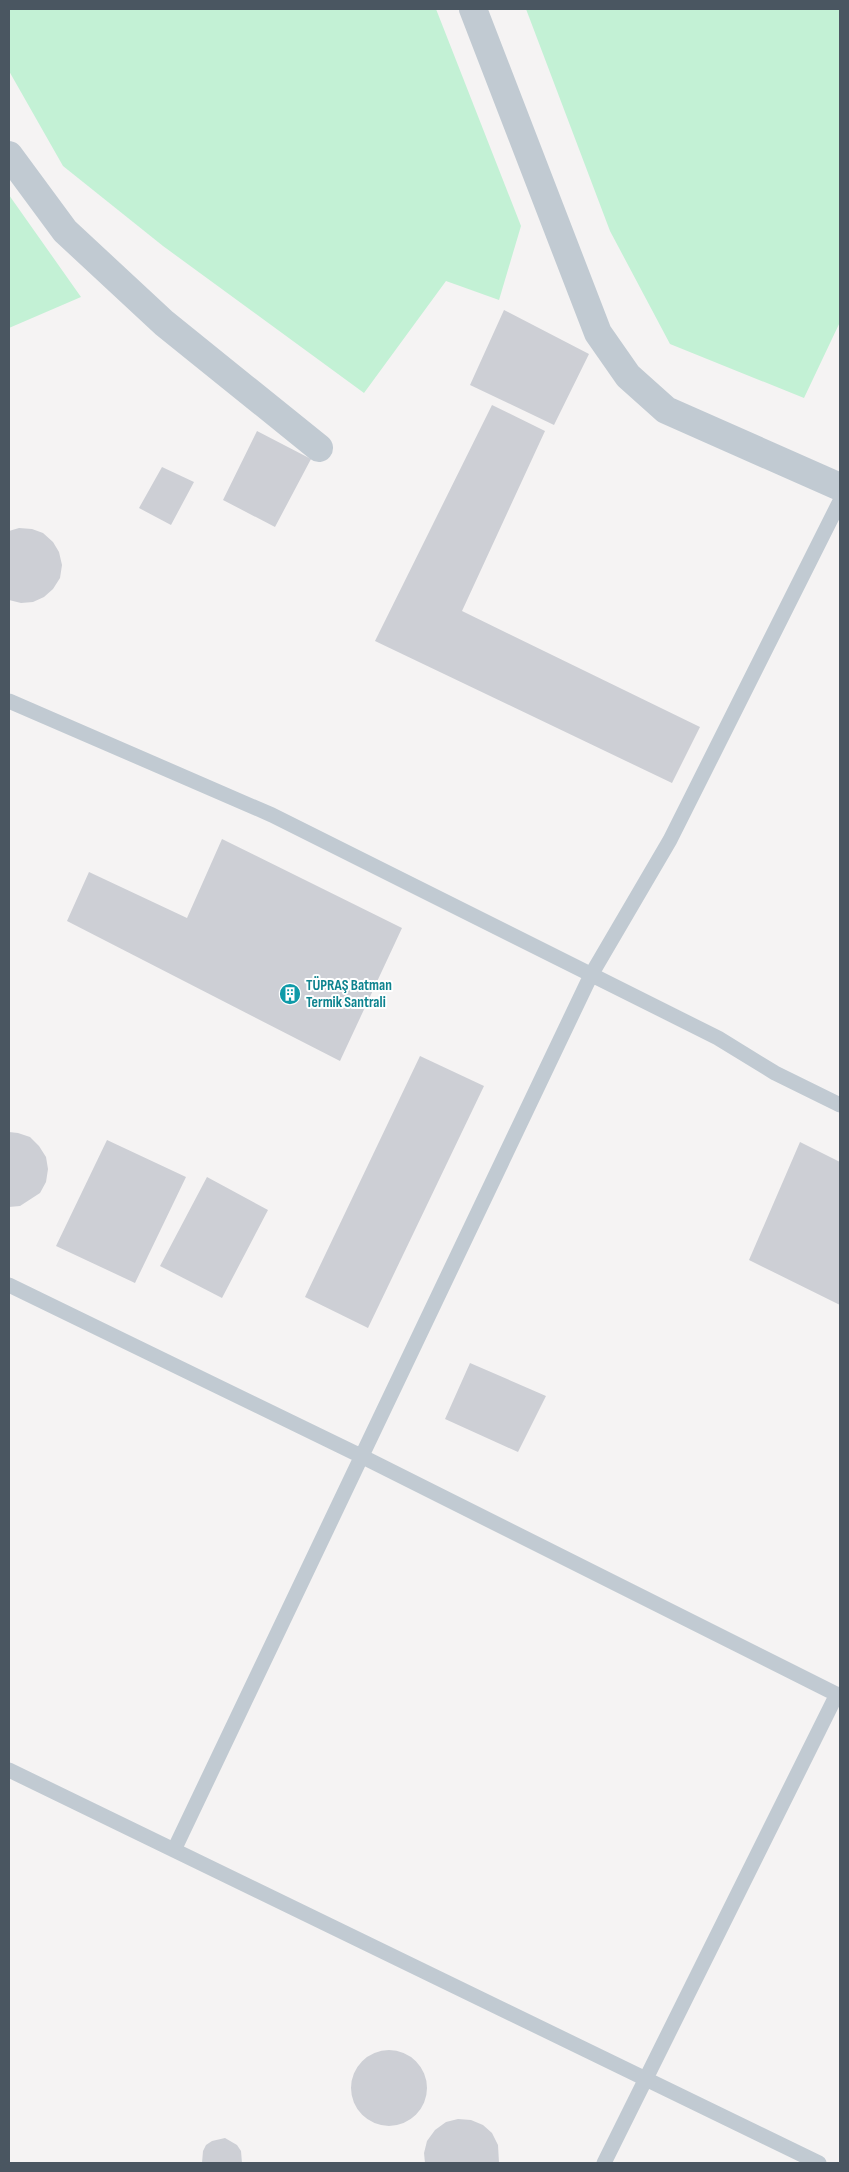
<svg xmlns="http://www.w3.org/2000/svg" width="849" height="2172" viewBox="0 0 849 2172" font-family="'Sofia Sans Condensed',sans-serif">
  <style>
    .green { fill: #c3f1d5 }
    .building { fill: #cdcfd5 }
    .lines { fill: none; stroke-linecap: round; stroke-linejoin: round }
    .service { stroke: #c1cad2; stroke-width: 15 }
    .minor { stroke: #c1cad2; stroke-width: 28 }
    .labels { text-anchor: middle; stroke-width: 4; stroke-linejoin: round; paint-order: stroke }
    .culture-label { font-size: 15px; font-weight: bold; fill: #0d838f; stroke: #fff; text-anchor: start }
  </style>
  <rect width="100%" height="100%" fill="#f5f3f3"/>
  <!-- green -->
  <path class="green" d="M 9,9 L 436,9 L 521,226 L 499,300 L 446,281 L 364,393 L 163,246 L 63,166 L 9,71 Z
    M 526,9 L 840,9 L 840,322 L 804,398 L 670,344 L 610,231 Z
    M 9,195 L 81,297 L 9,328 Z"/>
  <!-- building -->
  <path class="building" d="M 504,310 L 589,354 L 554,425 L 470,385 Z
    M 492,405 L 545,431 L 462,611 L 700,727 L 672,783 L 375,641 Z
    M 257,431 L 311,459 L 275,527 L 223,500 Z
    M 162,467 L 194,482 L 171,525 L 139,508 Z
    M 19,528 L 32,529 L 43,533 L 53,542 L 59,552 L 62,565 L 60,578 L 53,589 L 44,597 L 33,602 L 21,603 L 9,600 L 9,531 Z
    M 222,839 L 402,928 L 340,1061 L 67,921 L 89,872 L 187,918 Z
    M 420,1056 L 484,1086 L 368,1328 L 305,1297 Z
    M 9,1132 L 18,1133 L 30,1137 L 39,1146 L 46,1157 L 48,1169 L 46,1182 L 40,1193 L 20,1206 L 9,1207 Z
    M 107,1140 L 186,1177 L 135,1283 L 56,1246 Z
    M 800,1142 L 840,1162 L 840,1305 L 749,1260 Z
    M 207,1177 L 268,1210 L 222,1298 L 160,1266 Z
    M 470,1363 L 546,1396 L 518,1452 L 445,1419 Z
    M351 2088a38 38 0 1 1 76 0a38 38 0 1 1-76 0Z
    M 458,2119 L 471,2120 L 483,2125 L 492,2133 L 498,2145 L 499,2163 L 425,2163 L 424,2153 L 427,2141 L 435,2130 L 446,2122 Z
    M 225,2138 L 237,2145 L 241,2151 L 242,2163 L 202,2163 L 203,2151 L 206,2145 L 212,2141 Z"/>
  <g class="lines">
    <!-- service -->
    <path class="service" d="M 9,701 L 272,815 L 718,1038 L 775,1073 L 840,1105
      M 9,1285 L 361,1456 L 840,1696
      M 9,1770 L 819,2163
      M 174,1850 L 591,975 L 670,840 L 840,501
      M 604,2163 L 837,1694"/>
    <!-- minor -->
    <path class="minor" d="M 473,9 L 598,333 L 628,376 L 666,410 L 840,487
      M 9,155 L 65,231 L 164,323 L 319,448"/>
  </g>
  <!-- icons -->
  <defs>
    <g id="building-disc" transform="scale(1.125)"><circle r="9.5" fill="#0f9aa8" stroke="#fff"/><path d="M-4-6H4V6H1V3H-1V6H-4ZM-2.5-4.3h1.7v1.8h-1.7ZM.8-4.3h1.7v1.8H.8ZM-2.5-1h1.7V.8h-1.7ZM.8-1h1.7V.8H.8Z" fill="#fff"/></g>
  </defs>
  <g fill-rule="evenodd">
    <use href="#building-disc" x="290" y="994"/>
  </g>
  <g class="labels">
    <!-- culture labels -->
    <g class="culture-label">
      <text x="306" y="990">TÜPRAŞ Batman<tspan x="306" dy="17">Termik Santrali</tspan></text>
    </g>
  </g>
  <!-- border -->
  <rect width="849" height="2172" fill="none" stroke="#4a5661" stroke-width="20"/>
</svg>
